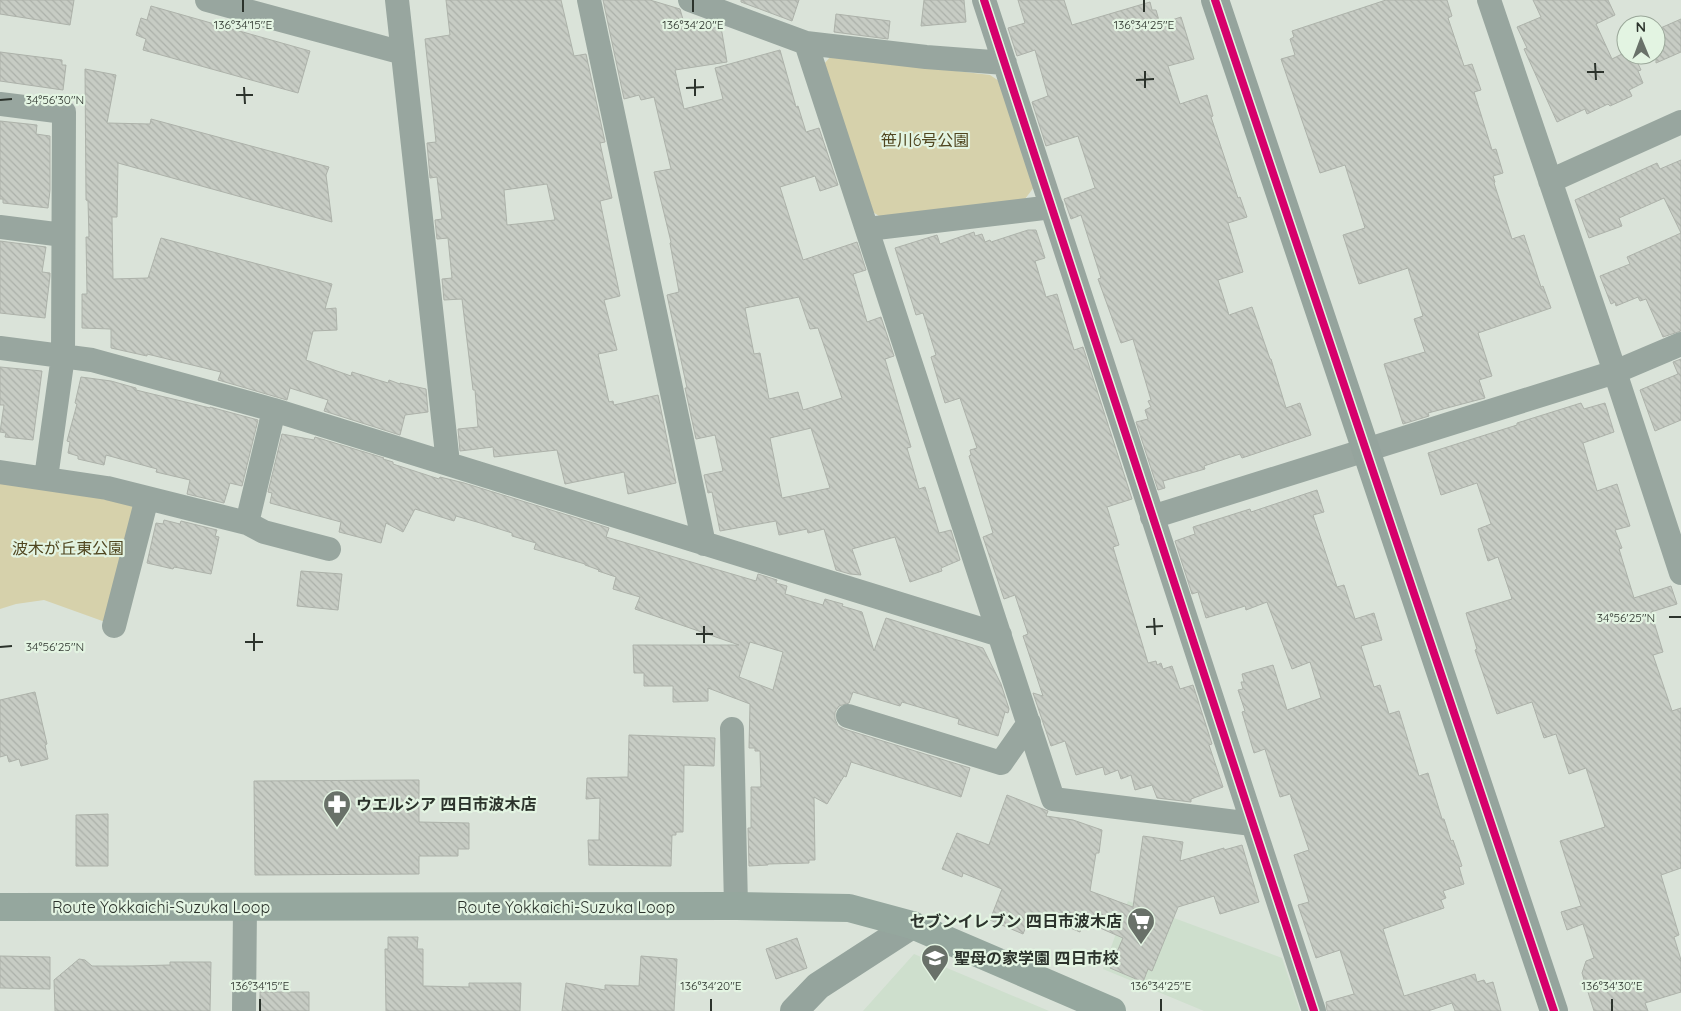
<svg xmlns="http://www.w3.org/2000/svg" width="1681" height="1011" viewBox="0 0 1681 1011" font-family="Quicksand,'Noto Sans JP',sans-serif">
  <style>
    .built { fill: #cedfcd }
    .green { fill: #d6d1ab }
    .building { fill: url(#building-back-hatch); stroke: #adb2aa; fill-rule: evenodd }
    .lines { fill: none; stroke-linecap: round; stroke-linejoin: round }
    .street { stroke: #98a69f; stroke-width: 24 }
    .secondary { stroke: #95a49d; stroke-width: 28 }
    .primary { stroke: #95a79e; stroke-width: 28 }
    .cycleway-casing { stroke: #e3f4e2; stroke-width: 11 }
    .cycleway { stroke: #d6006c; stroke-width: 8 }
    .ticks { fill: none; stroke: #2c332c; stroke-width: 2 }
    .labels { text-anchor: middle; stroke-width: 4.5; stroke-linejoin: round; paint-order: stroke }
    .park-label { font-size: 16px; fill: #504620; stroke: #e3f4e2 }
    .poi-label { font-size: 16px; font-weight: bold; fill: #2c332c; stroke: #e3f4e2; text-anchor: start }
    .street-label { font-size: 16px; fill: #2c332c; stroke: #e3f4e2 }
    .ticks-label { font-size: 12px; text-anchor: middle; fill: #2c332c; stroke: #e3f4e2; stroke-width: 4.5; stroke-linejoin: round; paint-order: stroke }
  </style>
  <defs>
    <pattern id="building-back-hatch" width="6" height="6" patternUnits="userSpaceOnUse" patternTransform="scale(1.25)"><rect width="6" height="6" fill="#c7ccc4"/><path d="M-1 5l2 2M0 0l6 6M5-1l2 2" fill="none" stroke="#abb0a9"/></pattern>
  </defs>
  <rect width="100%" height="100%" fill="#dae3d9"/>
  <!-- built -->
  <path class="built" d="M 1128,901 L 1282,958 L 1300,1011 L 1204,1011 L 1103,969 Z
    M 914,954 L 1049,1011 L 863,1011 Z"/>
  <!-- green -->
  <path class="green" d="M 831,56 L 990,75 L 999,81 L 1034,187 L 1025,199 L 882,218 L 873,212 L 824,64 Z
    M 0,483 L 100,495 L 136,507 L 108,623 L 44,600 L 16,604 L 0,609 Z"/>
  <!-- building -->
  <path class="building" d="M 0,0 L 74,0 L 70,25 L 0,14 Z
    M 446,0 L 561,0 L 574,56 L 586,54 L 605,142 L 600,143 L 612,198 L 600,201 L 620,296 L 604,300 L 617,350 L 598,354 L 609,402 L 613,401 L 614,405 L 658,395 L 676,483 L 628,494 L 624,472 L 565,484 L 557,450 L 494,457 L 493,447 L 460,451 L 458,429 L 478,427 L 475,390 L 473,390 L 462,299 L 444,300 L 442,279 L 452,278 L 448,238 L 437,239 L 435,220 L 442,219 L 437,177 L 430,178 L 427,143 L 436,142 L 425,39 L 450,35 ZM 547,184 L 555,220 L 507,225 L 504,190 Z
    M 603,0 L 650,0 L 680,9 L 686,30 L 705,27 L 705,29 L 721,27 L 727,62 L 675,70 L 684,109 L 723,99 L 715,68 L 780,50 L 796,107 L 798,106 L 806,132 L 819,128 L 838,185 L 820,191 L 815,176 L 780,187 L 803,260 L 857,242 L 866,270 L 853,274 L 867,322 L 881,317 L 894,356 L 885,359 L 911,447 L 907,448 L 919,489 L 925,487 L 939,533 L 951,530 L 960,560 L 941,568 L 942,571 L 910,582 L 895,537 L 852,549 L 861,575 L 850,574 L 836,570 L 824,529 L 808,533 L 807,529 L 779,535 L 776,521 L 720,531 L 712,492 L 708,493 L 704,475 L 723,471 L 715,435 L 696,439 L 685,388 L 687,388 L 667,295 L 679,292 L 670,243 L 671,242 L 654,172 L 671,169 L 654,97 L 641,100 L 639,95 L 624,99 ZM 799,297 L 810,329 L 818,328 L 842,398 L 803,410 L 798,392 L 769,399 L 760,353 L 754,354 L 745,308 ZM 811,428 L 830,488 L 782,498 L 770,438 Z
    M 741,0 L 799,0 L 792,21 L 741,2 Z
    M 924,0 L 964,0 L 966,22 L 921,26 Z
    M 1018,0 L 1064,0 L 1072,25 L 1150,2 L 1152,10 L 1156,10 L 1160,24 L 1181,17 L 1194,59 L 1168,66 L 1180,104 L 1207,95 L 1213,116 L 1211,117 L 1238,198 L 1240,197 L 1247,217 L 1228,223 L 1243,272 L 1218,280 L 1229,315 L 1252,307 L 1270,359 L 1271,359 L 1286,408 L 1300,403 L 1311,435 L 1242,458 L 1240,454 L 1204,466 L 1205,469 L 1163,481 L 1165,488 L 1158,490 L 1136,422 L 1148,419 L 1145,410 L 1151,407 L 1148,401 L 1151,400 L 1133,339 L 1121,343 L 1098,279 L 1101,278 L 1081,215 L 1071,219 L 1064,199 L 1095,188 L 1078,136 L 1046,146 L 1032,102 L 1048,96 L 1035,50 L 1017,56 L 1008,28 L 1025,23 Z
    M 1386,0 L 1447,0 L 1452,16 L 1448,18 L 1464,66 L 1472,64 L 1481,90 L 1474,92 L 1492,150 L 1496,149 L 1503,173 L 1493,176 L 1495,182 L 1494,183 L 1512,239 L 1524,235 L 1541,287 L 1543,286 L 1551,308 L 1478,333 L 1492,376 L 1479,380 L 1485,398 L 1428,413 L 1429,416 L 1403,424 L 1384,364 L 1425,352 L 1414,319 L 1423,316 L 1408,268 L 1359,284 L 1343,235 L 1365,228 L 1345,165 L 1320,173 L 1281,59 L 1295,55 L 1290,39 L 1294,37 L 1292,31 Z
    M 1533,0 L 1608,0 L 1615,15 L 1596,24 L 1612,59 L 1626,52 L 1626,55 L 1634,55 L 1641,70 L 1638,71 L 1643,83 L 1629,90 L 1632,96 L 1610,106 L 1608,104 L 1587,114 L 1585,109 L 1557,122 L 1524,49 L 1527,48 L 1517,27 L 1541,17 Z
    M 151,6 L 310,51 L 298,93 L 143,50 L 146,39 L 136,35 L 141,18 L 147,20 Z
    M 836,14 L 890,21 L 888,39 L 834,32 Z
    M 1681,19 L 1681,52 L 1656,63 L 1656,30 Z
    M 0,52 L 62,60 L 62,65 L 66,65 L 63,90 L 0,81 Z
    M 85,69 L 116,75 L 107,123 L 150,124 L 151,119 L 329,167 L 326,175 L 332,222 L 118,163 L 117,217 L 112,217 L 113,279 L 148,278 L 161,238 L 332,284 L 325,309 L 336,308 L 337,330 L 313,331 L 306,360 L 351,376 L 352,372 L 388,383 L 389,380 L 400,384 L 400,383 L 426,389 L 428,412 L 405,415 L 400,435 L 324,411 L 328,400 L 290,388 L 287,400 L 218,380 L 221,372 L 147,354 L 147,356 L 111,348 L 111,329 L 82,328 L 82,294 L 87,294 L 86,237 L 89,237 L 88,201 L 86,200 Z
    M 0,121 L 37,125 L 36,134 L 50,136 L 50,190 L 48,208 L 3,203 L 3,199 L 0,199 Z
    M 1681,160 L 1681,331 L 1663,337 L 1646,299 L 1640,301 L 1638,297 L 1616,306 L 1615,302 L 1611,304 L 1600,276 L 1630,264 L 1627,257 L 1681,233 L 1664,198 L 1619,218 L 1622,226 L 1589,238 L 1575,200 L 1657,163 L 1660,169 Z
    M 1028,230 L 1036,230 L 1045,258 L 1035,261 L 1046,297 L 1057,294 L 1074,350 L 1083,347 L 1132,499 L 1107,507 L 1119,545 L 1113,547 L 1148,663 L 1156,661 L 1157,665 L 1161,663 L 1163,669 L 1172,666 L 1180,689 L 1193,685 L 1212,744 L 1209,745 L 1223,787 L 1191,799 L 1191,802 L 1157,798 L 1152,785 L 1135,790 L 1131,775 L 1121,779 L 1118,770 L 1105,775 L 1103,767 L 1076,775 L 1065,741 L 1051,746 L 1033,693 L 1043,696 L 1023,636 L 1028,634 L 1015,595 L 1004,599 L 983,537 L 993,533 L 969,456 L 971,455 L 970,450 L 977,448 L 960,398 L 945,403 L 931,357 L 936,355 L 923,313 L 916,315 L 895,248 L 937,235 L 940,244 L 974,232 L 975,236 L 982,234 L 985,242 L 990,240 L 991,242 Z
    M 0,241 L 46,247 L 42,272 L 50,273 L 50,276 L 45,318 L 0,313 Z
    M 1681,359 L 1681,420 L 1655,431 L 1640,390 L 1678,374 L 1673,362 Z
    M 0,367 L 42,371 L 33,440 L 5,437 L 6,433 L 0,432 L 4,405 L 0,405 Z
    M 81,377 L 111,381 L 136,388 L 136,390 L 210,408 L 210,407 L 258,420 L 242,486 L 230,483 L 224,503 L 187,494 L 190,480 L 156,472 L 157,469 L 106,455 L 104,465 L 78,459 L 78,456 L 68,453 L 70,442 L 67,441 L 77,404 L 75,403 Z
    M 1581,403 L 1584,409 L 1605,403 L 1614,432 L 1583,443 L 1597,491 L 1617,484 L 1630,526 L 1615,530 L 1622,548 L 1619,549 L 1634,598 L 1671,586 L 1677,604 L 1651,612 L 1663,652 L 1653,655 L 1672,711 L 1681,708 L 1681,868 L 1661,875 L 1679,935 L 1674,937 L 1681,960 L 1681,992 L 1645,1003 L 1648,1011 L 1594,1011 L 1582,973 L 1586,961 L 1594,958 L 1583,924 L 1567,930 L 1561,912 L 1581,906 L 1560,841 L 1605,827 L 1586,768 L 1569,774 L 1556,734 L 1544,738 L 1532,702 L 1497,714 L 1475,650 L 1477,649 L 1466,613 L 1512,599 L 1498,557 L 1488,561 L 1478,529 L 1491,524 L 1477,483 L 1441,495 L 1428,453 L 1517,425 L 1517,423 Z
    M 282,434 L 314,440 L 315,437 L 384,458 L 383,459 L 393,462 L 393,464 L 439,479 L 440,477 L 464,483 L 609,528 L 606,537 L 756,581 L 758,574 L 777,580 L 776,583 L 787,586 L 785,594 L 823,605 L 825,599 L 843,604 L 842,606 L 862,612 L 874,651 L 886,618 L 983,648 L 1001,684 L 1009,709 L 1008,713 L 1005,712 L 998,736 L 958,724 L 959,719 L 902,702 L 900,706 L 853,692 L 849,703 L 839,706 L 835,712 L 835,719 L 838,726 L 844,729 L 970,768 L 961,797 L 851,762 L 846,777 L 844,776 L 827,804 L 814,797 L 815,860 L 809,860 L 809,863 L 768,864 L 768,865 L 749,866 L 748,828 L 751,828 L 751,787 L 761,787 L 760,751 L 755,751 L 755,748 L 749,748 L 750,704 L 708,688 L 708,701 L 673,702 L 673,686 L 644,686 L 644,673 L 634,673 L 633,645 L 739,645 L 635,609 L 640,597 L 613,589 L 616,577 L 598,571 L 599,570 L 585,565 L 585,564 L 534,549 L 536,543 L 512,536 L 512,533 L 477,522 L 456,516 L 454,521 L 415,509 L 403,532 L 386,523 L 381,543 L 339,532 L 341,522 L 270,503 L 272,493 L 268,492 ZM 750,642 L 783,652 L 773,690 L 739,677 Z
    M 1317,490 L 1324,512 L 1313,515 L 1337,587 L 1344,585 L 1355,619 L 1374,613 L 1382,640 L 1361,646 L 1374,687 L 1380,685 L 1389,714 L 1399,711 L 1419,776 L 1428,773 L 1442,819 L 1444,819 L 1451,841 L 1453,840 L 1462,866 L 1459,867 L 1464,884 L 1443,891 L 1446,898 L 1441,900 L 1444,908 L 1383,929 L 1404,996 L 1475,974 L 1477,982 L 1484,980 L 1486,984 L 1493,982 L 1501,1011 L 1455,1011 L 1452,1003 L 1428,1011 L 1327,1011 L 1326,1002 L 1354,994 L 1340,950 L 1316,958 L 1298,905 L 1309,902 L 1294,855 L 1309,850 L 1290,794 L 1280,797 L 1265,749 L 1254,753 L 1242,712 L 1245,711 L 1238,690 L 1243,689 L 1241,682 L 1244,682 L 1242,674 L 1273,665 L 1287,710 L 1321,698 L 1310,662 L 1292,669 L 1267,602 L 1246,610 L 1245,606 L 1206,618 L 1198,592 L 1192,594 L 1175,541 L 1195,534 L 1193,527 L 1250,509 L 1251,512 Z
    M 164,520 L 180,524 L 181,521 L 217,530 L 215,536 L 219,537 L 211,574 L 174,567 L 173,569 L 147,563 L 156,523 L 163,524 Z
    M 301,571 L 342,574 L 338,610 L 297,606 Z
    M 35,692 L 47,744 L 45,745 L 48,759 L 21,766 L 19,759 L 9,762 L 7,755 L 0,757 L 0,700 Z
    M 629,735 L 715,738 L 714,766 L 684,765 L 683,832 L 676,832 L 676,835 L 672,835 L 671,866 L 589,865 L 588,840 L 599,840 L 600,798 L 586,799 L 587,778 L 628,777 Z
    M 419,780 L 419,822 L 469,823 L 469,849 L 458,849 L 458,856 L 419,856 L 419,874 L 255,875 L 254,781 Z
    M 1007,795 L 1043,809 L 1048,811 L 1046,816 L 1073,820 L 1102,830 L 1099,853 L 1096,853 L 1090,891 L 1133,907 L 1143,836 L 1183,842 L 1180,861 L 1224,848 L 1224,850 L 1242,845 L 1259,902 L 1220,914 L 1214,896 L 1178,907 L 1152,971 L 1148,969 L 1143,982 L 1110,968 L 1123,938 L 1084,921 L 1080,932 L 1032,912 L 1023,934 L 990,920 L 1002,889 L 963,873 L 962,877 L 942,869 L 957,833 L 989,845 Z
    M 108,814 L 108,866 L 76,866 L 76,815 Z
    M 388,937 L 418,937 L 417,949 L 423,949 L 423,986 L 469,987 L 469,983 L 521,983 L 520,1011 L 386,1011 L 385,949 L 388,949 Z
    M 797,938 L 807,968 L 776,979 L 766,949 Z
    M 0,956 L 50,957 L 50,989 L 0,988 Z
    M 641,956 L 677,959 L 674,1011 L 562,1011 L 566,983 L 605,990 L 605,985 L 639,986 Z
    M 79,959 L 85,960 L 92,966 L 133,966 L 170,965 L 170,962 L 211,962 L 210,1011 L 55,1011 L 54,980 Z
    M 260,992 L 309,992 L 309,1011 L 260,1011 Z"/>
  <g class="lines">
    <!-- street -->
    <path class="street" d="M 207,0 L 403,53
      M 397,0 L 448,463
      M 589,0 L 704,544
      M 690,0 L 806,43 L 926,57 L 1005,63
      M 984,0 L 1314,1011
      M 1489,0 L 1615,372 L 1681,573
      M 806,43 L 1053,799 L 1252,824
      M 0,104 L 64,112 L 63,356 L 46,478
      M 1550,181 L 1681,122
      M 0,227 L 63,235
      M 868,229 L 1052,207
      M 0,348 L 92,360 L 274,410 L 1000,635
      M 0,472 L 107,488 L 247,523 L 274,410
      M 1152,517 L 1615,372 L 1681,344
      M 247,523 L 264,532 L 329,549
      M 114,626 L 147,498
      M 848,716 L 1001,763 L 1029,723
      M 732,729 L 736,906
      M 244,1011 L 245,906"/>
    <!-- secondary -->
    <path class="secondary" d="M 1215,0 L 1554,1011
      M 794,1011 L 818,986 L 912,925"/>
    <!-- primary -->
    <path class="primary" d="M 0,907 L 736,906 L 849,908 L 912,925 L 1112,1011"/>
    <!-- cycleway casing -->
    <g class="cycleway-casing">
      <path id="cycleway" d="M 984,0 L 1314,1011
        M 1215,0 L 1554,1011"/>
    </g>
    <!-- cycleway -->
    <use href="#cycleway" class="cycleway"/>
  </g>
  <!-- ticks -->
  <path class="ticks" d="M 243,0 L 243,12M 693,0 L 693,12M 1144,0 L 1144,12M 1595,63 L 1596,80M 1145,71 L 1145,88M 1587,72 L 1604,72M 695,79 L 695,96M 1136,80 L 1154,79M 244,87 L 245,104M 686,88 L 704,87M 236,95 L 253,95M 0,100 L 12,99M 1669,617 L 1681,617M 1154,618 L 1155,635M 704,626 L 704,643M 1146,627 L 1163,626M 254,633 L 254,651M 696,634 L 713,634M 245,642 L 263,642M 0,647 L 12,646M 260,999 L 260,1011M 711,999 L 711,1011M 1161,999 L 1161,1011M 1612,999 L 1612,1011"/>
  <!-- icons -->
  <defs>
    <g id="pharmacy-pin" transform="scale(1.4375)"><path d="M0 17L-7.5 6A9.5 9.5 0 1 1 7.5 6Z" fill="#697169" stroke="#e3f4e2"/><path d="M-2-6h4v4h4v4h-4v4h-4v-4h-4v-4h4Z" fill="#fff"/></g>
    <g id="supermarket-pin" transform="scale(1.4375)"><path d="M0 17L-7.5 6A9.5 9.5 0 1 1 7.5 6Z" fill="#697169" stroke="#e3f4e2"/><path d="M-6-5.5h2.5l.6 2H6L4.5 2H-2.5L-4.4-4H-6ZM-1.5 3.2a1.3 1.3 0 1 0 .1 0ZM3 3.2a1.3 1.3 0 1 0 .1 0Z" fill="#fff"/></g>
    <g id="school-pin" transform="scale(1.4375)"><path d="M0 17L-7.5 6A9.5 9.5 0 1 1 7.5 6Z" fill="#697169" stroke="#e3f4e2"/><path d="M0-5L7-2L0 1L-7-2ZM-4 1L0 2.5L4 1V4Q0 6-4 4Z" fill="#fff"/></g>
  </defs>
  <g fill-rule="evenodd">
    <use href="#pharmacy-pin" x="337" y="804"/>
    <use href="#supermarket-pin" x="1141" y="921"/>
    <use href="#school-pin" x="935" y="958"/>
  </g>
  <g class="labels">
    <!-- park labels -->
    <g class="park-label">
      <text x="925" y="146">笹川6号公園</text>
      <text x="68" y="554">波木が丘東公園</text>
    </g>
    <!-- poi labels -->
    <g class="poi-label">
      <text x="356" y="810">ウエルシア 四日市波木店</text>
      <text x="1122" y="927" text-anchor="end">セブンイレブン 四日市波木店</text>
      <text x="954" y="964">聖母の家学園 四日市校</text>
    </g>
    <!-- street labels -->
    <g class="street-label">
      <text x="161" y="913">Route Yokkaichi-Suzuka Loop</text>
      <text x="566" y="913">Route Yokkaichi-Suzuka Loop</text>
    </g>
  </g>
  <g class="ticks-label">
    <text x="243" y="29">136°34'15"E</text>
    <text x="693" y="29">136°34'20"E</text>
    <text x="1144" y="29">136°34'25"E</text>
    <text x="55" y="104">34°56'30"N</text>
    <text x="1626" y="622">34°56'25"N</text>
    <text x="55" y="651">34°56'25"N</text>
    <text x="260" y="990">136°34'15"E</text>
    <text x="711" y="990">136°34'20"E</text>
    <text x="1161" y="990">136°34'25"E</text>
    <text x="1612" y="990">136°34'30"E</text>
  </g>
  <!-- north arrow -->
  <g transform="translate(1641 40) rotate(359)"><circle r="24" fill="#e3f4e2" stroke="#9aa799"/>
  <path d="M0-4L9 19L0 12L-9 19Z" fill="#697169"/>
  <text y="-8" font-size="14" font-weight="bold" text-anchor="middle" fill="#2c332c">N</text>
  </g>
</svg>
